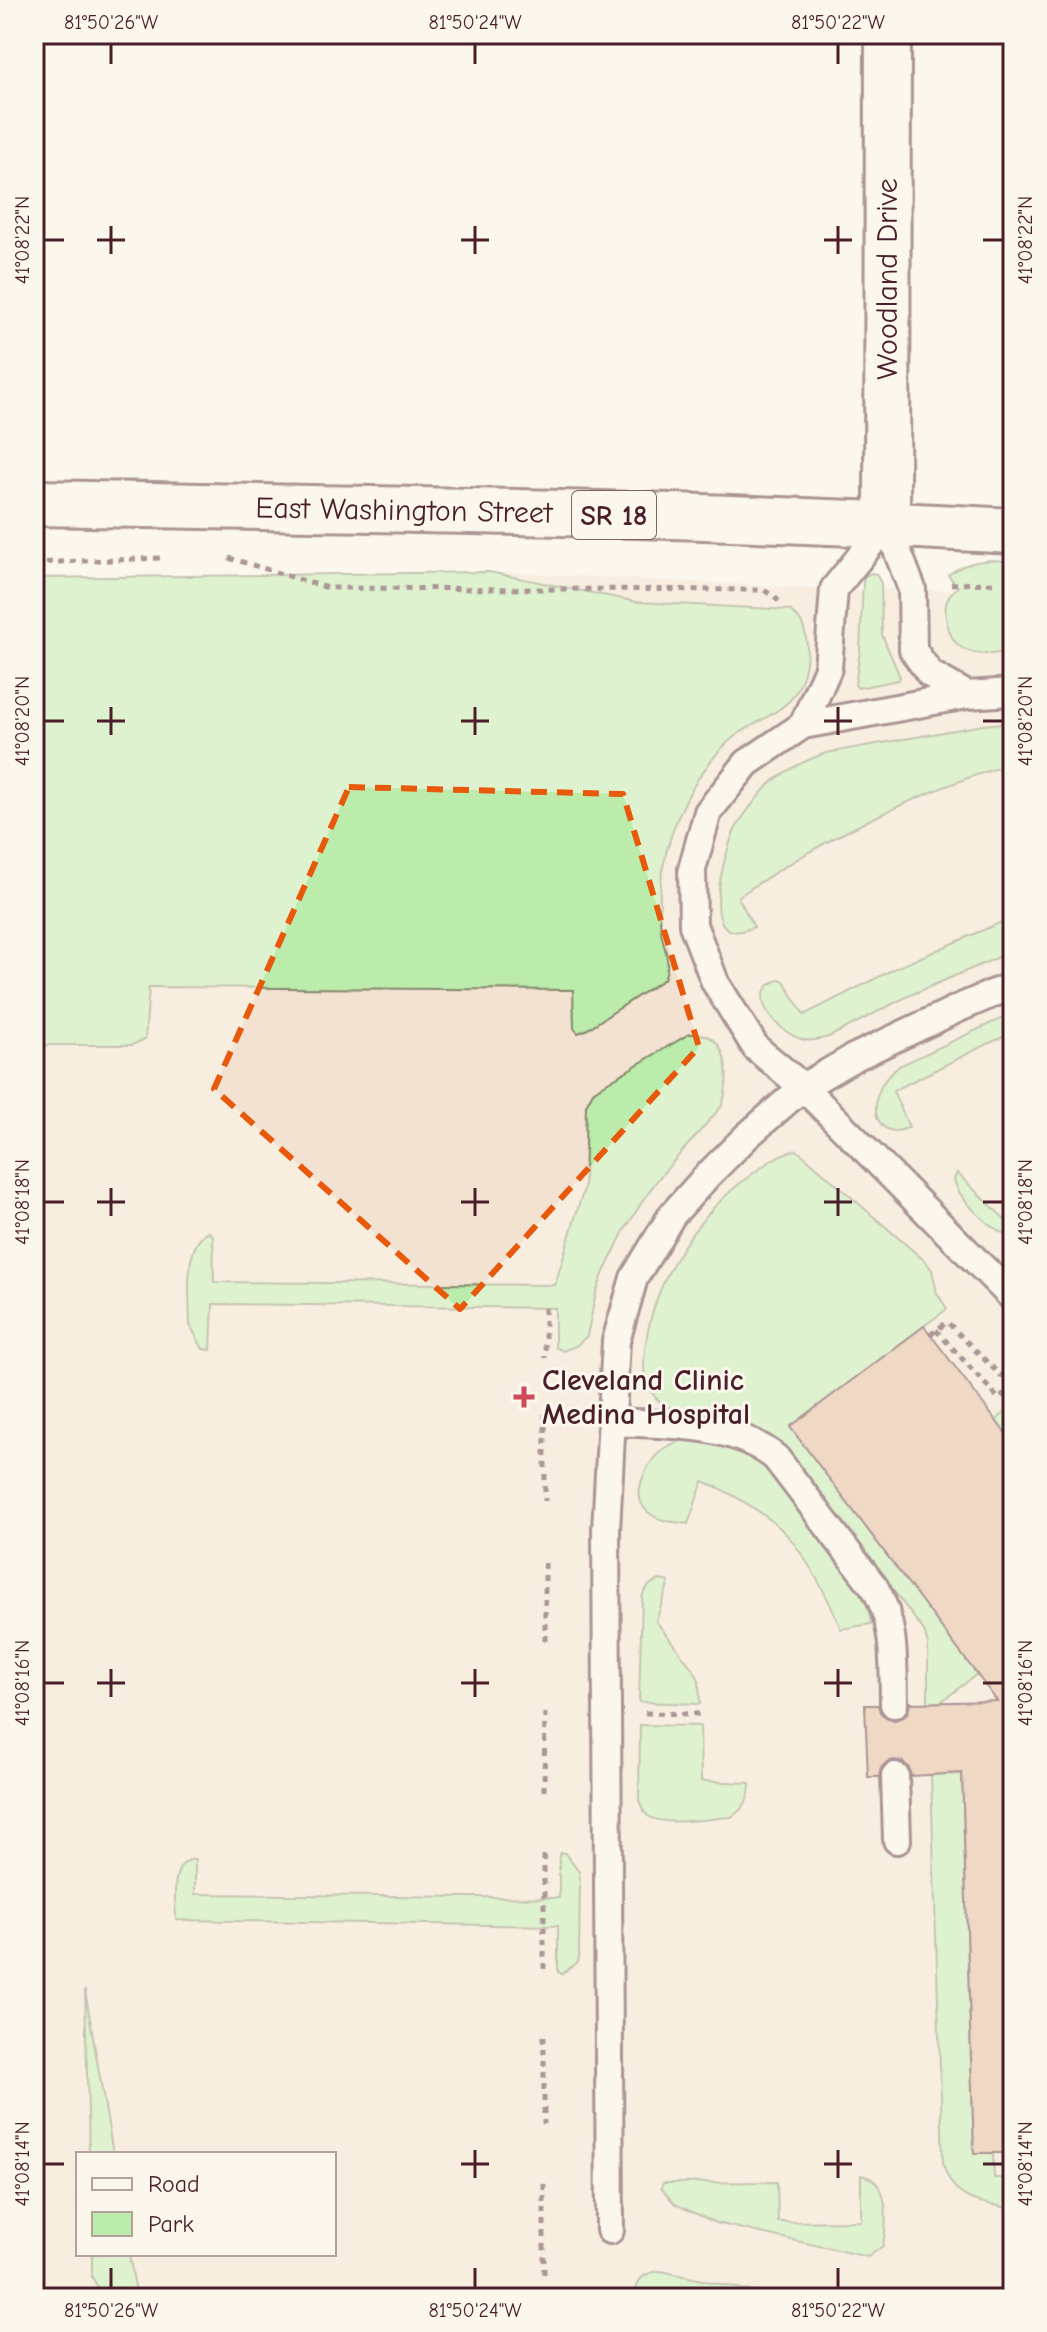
<svg xmlns="http://www.w3.org/2000/svg" width="1047" height="2332" viewBox="0 0 1047 2332" font-family="'Comic Neue',sans-serif">
  <style>
    .built { fill: #f3e2d1; fill-rule: evenodd }
    .green { fill: #bbecab; stroke: #82866b; stroke-width: 2 }
    .building { fill: #e1b192; stroke: #4a1f2b; stroke-width: 2 }
    .lines { fill: none; stroke-linecap: round; stroke-linejoin: round }
    .lane-casing { stroke: #4a1f2b; stroke-width: 32 }
    .street-casing { stroke: #4a1f2b; stroke-width: 50 }
    .highway-casing { stroke: #4a1f2b; stroke-width: 50 }
    .path { stroke: #4a1f2b; stroke-width: 5; stroke-dasharray: 6 6; stroke-linecap: butt }
    .lane { stroke: #fbf7ec; stroke-width: 26 }
    .street { stroke: #fbf7ec; stroke-width: 44 }
    .highway { stroke: #fbf7ec; stroke-width: 44 }
    .marked { fill: none; stroke: #e8590c; stroke-width: 6; stroke-dasharray: 16 10; stroke-linejoin: round }
    .ticks { fill: none; stroke: #4a1f2b; stroke-width: 3 }
    .poi-dot { fill: #d1495b; stroke: #fbf7ec; stroke-width: 3 }
    .labels { text-anchor: middle; stroke-width: 6; stroke-linejoin: round; paint-order: stroke }
    .shield { fill: #fbf7ec; stroke: #7f6065; stroke-width: 2 }
    .shield-label { font-size: 28px; font-weight: bold; fill: #4a1f2b }
    .street-label { font-size: 30px; fill: #4a1f2b; stroke: #fbf7ec }
    .poi-label { font-size: 30px; font-weight: bold; fill: #4a1f2b; stroke: #fbf7ec; text-anchor: start }
    .neatline { fill: none; stroke: #4a1f2b; stroke-width: 3 }
    .ticks-label { font-size: 20px; text-anchor: middle; fill: #4a1f2b }
  </style>
  <rect width="100%" height="100%" fill="#fbf7ec"/>
  <filter id="ink" filterUnits="userSpaceOnUse"><feTurbulence type="fractalNoise" baseFrequency=".0125" numOctaves="2"/><feDisplacementMap in="SourceGraphic" scale="16" xChannelSelector="R" yChannelSelector="G"/><feConvolveMatrix kernelMatrix="1 2 1 2 8 2 1 2 1" color-interpolation-filters="sRGB"/></filter>
  <g filter="url(#ink)">
    <!-- built -->
    <path class="built" d="M 516,573 L 834,589 L 912,589 L 1013,593 L 1013,2298 L 34,2298 L 34,589 ZM 78,2154 L 334,2154 L 334,2254 L 78,2254 Z"/>
    <!-- green -->
    <path class="green" d="M 994,560 L 1013,562 L 1013,651 C 996,653 978,658 962,648 C 948,640 941,610 949,596 C 951,592 955,590 958,587 L 948,575 C 963,564 976,561 994,560 Z
      M 489,572 L 637,602 L 790,610 C 794,615 800,619 802,624 C 812,646 806,683 790,700 C 775,716 751,724 734,737 C 719,749 708,764 698,779 C 669,824 655,878 661,931 C 664,950 672,961 664,979 L 586,1030 L 578,1033 L 574,1028 L 573,990 L 149,987 L 145,1039 L 132,1045 L 34,1045 L 34,578 Z
      M 871,573 L 876,574 L 881,583 L 882,635 L 900,677 L 898,680 L 858,688 L 855,685 L 860,651 L 863,580 L 865,576 Z
      M 1013,722 L 1013,763 C 917,792 820,840 738,897 L 754,927 C 695,953 724,856 734,832 C 739,821 748,810 755,801 C 773,776 798,763 826,753 L 983,725 Z
      M 1013,917 L 1013,951 L 908,996 L 829,1037 C 820,1039 813,1042 804,1040 C 779,1034 740,992 781,979 L 784,981 L 804,1015 L 896,968 Z
      M 1013,1013 L 1013,1033 L 987,1044 L 893,1091 L 909,1127 C 882,1141 869,1114 879,1091 C 883,1080 890,1074 899,1066 Z
      M 689,1034 C 730,1029 731,1079 722,1106 L 658,1179 L 642,1202 L 624,1231 L 604,1272 L 596,1293 L 587,1336 L 576,1346 L 563,1351 L 555,1347 L 555,1308 L 213,1304 L 211,1350 L 203,1349 L 190,1325 C 190,1300 182,1244 209,1232 L 213,1236 L 214,1282 L 555,1285 L 584,1188 L 586,1105 L 593,1092 L 603,1085 Z
      M 797,1150 L 926,1262 L 932,1270 L 937,1293 L 947,1309 L 924,1326 L 977,1674 L 941,1702 L 928,1703 L 928,1645 L 924,1631 L 790,1453 C 775,1438 758,1427 738,1421 C 713,1414 677,1419 657,1399 C 641,1383 643,1362 646,1342 C 656,1275 699,1211 755,1172 C 769,1162 780,1153 797,1150 Z
      M 957,1173 L 1013,1227 L 1013,1236 C 994,1234 957,1198 954,1179 Z
      M 1013,1403 L 1013,1443 L 996,1421 Z
      M 684,1440 C 716,1444 737,1449 765,1466 L 859,1588 L 868,1607 L 871,1624 L 841,1629 C 829,1599 812,1567 792,1541 C 772,1516 732,1493 703,1481 L 688,1524 C 677,1522 662,1522 652,1515 C 627,1500 645,1465 661,1451 C 667,1445 676,1443 684,1440 Z
      M 660,1580 L 669,1582 L 656,1621 L 695,1672 L 699,1680 L 700,1704 L 639,1702 L 642,1597 C 646,1587 650,1583 660,1580 Z
      M 640,1725 L 700,1726 L 701,1781 L 750,1783 C 750,1799 744,1809 731,1817 C 711,1818 664,1827 648,1816 C 643,1812 641,1806 639,1800 Z
      M 962,1774 L 974,2152 L 993,2153 L 994,2178 L 1013,2178 L 1013,2209 C 977,2201 954,2203 943,2163 L 931,1775 Z
      M 561,1853 L 565,1853 L 579,1872 L 580,1878 L 579,1956 L 578,1962 L 562,1974 L 558,1972 L 558,1926 L 176,1920 C 176,1900 168,1862 195,1859 L 195,1894 L 559,1898 L 559,1856 Z
      M 85,1990 L 113,2154 L 89,2154 Z
      M 861,2175 C 891,2180 887,2222 883,2246 L 868,2257 L 716,2223 L 675,2204 L 661,2188 L 663,2183 L 777,2182 L 778,2222 L 861,2221 Z
      M 92,2254 L 129,2254 L 137,2298 L 104,2298 L 92,2277 Z
      M 660,2271 L 666,2272 L 782,2298 L 635,2298 C 636,2280 642,2273 660,2271 Z"/>
    <!-- building -->
    <path class="building" d="M 924,1326 L 1013,1443 L 1013,2153 L 974,2153 L 962,1773 L 911,1776 L 909,1768 L 903,1762 L 894,1760 L 887,1762 L 881,1768 L 879,1777 L 868,1777 L 865,1705 L 878,1705 L 880,1712 L 886,1718 L 895,1720 L 903,1717 L 908,1712 L 910,1703 L 997,1701 L 790,1427 Z"/>
    <g class="lines">
      <!-- lane casing -->
      <g class="lane-casing">
        <path id="lane" d="M 1013,692 L 967,695 L 803,725 L 747,763 L 708,812 L 692,869 L 693,925 L 715,982 L 756,1048 L 803,1087 L 1013,1298
          M 803,725 L 828,668 L 834,589 L 887,524 L 912,589 L 913,650 L 930,674 L 967,695
          M 611,1422 C 665,1425 732,1421 776,1458 L 875,1588 C 896,1624 893,1663 894,1704
          M 895,1776 L 897,1840
          M 610,2230 L 606,1530 L 616,1341 L 634,1278 L 672,1215 L 707,1176 L 747,1136 L 803,1087 L 853,1058 L 959,1008 L 1013,985"/>
      </g>
      <!-- street casing -->
      <g class="street-casing">
        <path id="street" d="M 887,524 L 888,34"/>
      </g>
      <!-- highway casing -->
      <g class="highway-casing">
        <path id="highway" d="M 34,503 C 360,509 687,512 1013,531"/>
      </g>
      <!-- path -->
      <path class="path" d="M 229,558 L 328,588 L 764,590 L 773,596 L 783,605
        M 34,563 L 160,558
        M 951,584 L 996,583
        M 545,1308 L 545,1358
        M 936,1330 L 999,1399 L 1013,1386
        M 930,1335 L 947,1322 L 1001,1376 L 1013,1364
        M 545,1414 L 545,1501
        M 545,1563 L 545,1645
        M 645,1713 L 700,1714
        M 544,1791 L 545,1708
        M 544,1855 L 544,1974
        M 544,2036 L 544,2124
        M 544,2184 L 544,2277"/>
      <!-- lane -->
      <use href="#lane" class="lane"/>
      <!-- street -->
      <use href="#street" class="street"/>
      <!-- highway -->
      <use href="#highway" class="highway"/>
    </g>
  </g>
  <!-- marked area -->
  <path d="M0 0H1047V2332H0ZM 349,787 L 623,794 L 699,1047 L 460,1309 L 214,1089 Z" fill="#fbf7ec" fill-opacity=".55" fill-rule="evenodd"/>
  <path class="marked" d="M 349,787 L 623,794 L 699,1047 L 460,1309 L 214,1089 Z"/>
  <!-- ticks -->
  <path class="ticks" d="M 111,44 L 111,64M 475,44 L 475,64M 838,44 L 838,64M 111,226 L 111,254M 475,226 L 475,254M 838,226 L 838,254M 44,240 L 64,240M 97,240 L 125,240M 461,240 L 489,240M 824,240 L 852,240M 983,240 L 1003,240M 111,707 L 111,735M 475,707 L 475,735M 838,707 L 838,735M 44,721 L 64,721M 97,721 L 125,721M 461,721 L 489,721M 824,721 L 852,721M 983,721 L 1003,721M 111,1188 L 111,1216M 475,1188 L 475,1216M 838,1188 L 838,1216M 44,1202 L 64,1202M 97,1202 L 125,1202M 461,1202 L 489,1202M 824,1202 L 852,1202M 983,1202 L 1003,1202M 111,1669 L 111,1697M 475,1669 L 475,1697M 838,1669 L 838,1697M 44,1683 L 64,1683M 97,1683 L 125,1683M 461,1683 L 489,1683M 824,1683 L 852,1683M 983,1683 L 1003,1683M 475,2150 L 475,2178M 838,2150 L 838,2178M 44,2164 L 64,2164M 461,2164 L 489,2164M 824,2164 L 852,2164M 983,2164 L 1003,2164M 111,2268 L 111,2288M 475,2268 L 475,2288M 838,2268 L 838,2288"/>
  <!-- markers -->
  <path class="poi-dot" d="M520 1385h8v8h8v8h-8v8h-8v-8h-8v-8h8z"/>
  <g class="labels">
    <!-- shield labels -->
    <rect class="shield" x="572" y="491" width="84" height="48" rx="6"/>
    <g class="shield-label">
      <text x="614" y="525">SR 18</text>
    </g>
    <!-- street labels -->
    <g class="street-label">
      <text transform="translate(887 279) rotate(-90)" y="10">Woodland Drive</text>
      <text transform="translate(404 510) rotate(1)" y="10">East Washington Street</text>
    </g>
    <!-- poi labels -->
    <g class="poi-label">
      <text x="542" y="1390">Cleveland Clinic<tspan x="542" dy="34">Medina Hospital</tspan></text>
    </g>
  </g>
  <!-- margin -->
  <rect width="1047" height="2332" fill="none" stroke="#fbf7ec" stroke-width="88"/>
  <!-- legend -->
  <rect x="76" y="2152" width="260" height="104" fill="#fbf7ec" stroke="#b4a19f" stroke-width="2"/>
  <rect x="92" y="2178" width="40" height="12" fill="#fbf7ec" stroke="#b4a19f" stroke-width="2"/>
  <text x="148" y="2192" font-size="24" fill="#4a1f2b">Road</text>
  <rect x="92" y="2212" width="40" height="24" fill="#bbecab" stroke="#b4a19f" stroke-width="2"/>
  <text x="148" y="2232" font-size="24" fill="#4a1f2b">Park</text>
  <rect x="44" y="44" width="959" height="2244" class="neatline"/>
  <g class="ticks-label">
    <text x="111" y="29">81°50'26"W</text>
    <text x="475" y="29">81°50'24"W</text>
    <text x="838" y="29">81°50'22"W</text>
    <text transform="translate(22 240) rotate(-90)" y="7">41°08'22"N</text>
    <text transform="translate(1025 240) rotate(-90)" y="7">41°08'22"N</text>
    <text transform="translate(22 721) rotate(-90)" y="7">41°08'20"N</text>
    <text transform="translate(1025 721) rotate(-90)" y="7">41°08'20"N</text>
    <text transform="translate(22 1202) rotate(-90)" y="7">41°08'18"N</text>
    <text transform="translate(1025 1202) rotate(-90)" y="7">41°08'18"N</text>
    <text transform="translate(22 1683) rotate(-90)" y="7">41°08'16"N</text>
    <text transform="translate(1025 1683) rotate(-90)" y="7">41°08'16"N</text>
    <text transform="translate(22 2164) rotate(-90)" y="7">41°08'14"N</text>
    <text transform="translate(1025 2164) rotate(-90)" y="7">41°08'14"N</text>
    <text x="111" y="2317">81°50'26"W</text>
    <text x="475" y="2317">81°50'24"W</text>
    <text x="838" y="2317">81°50'22"W</text>
  </g>
</svg>
